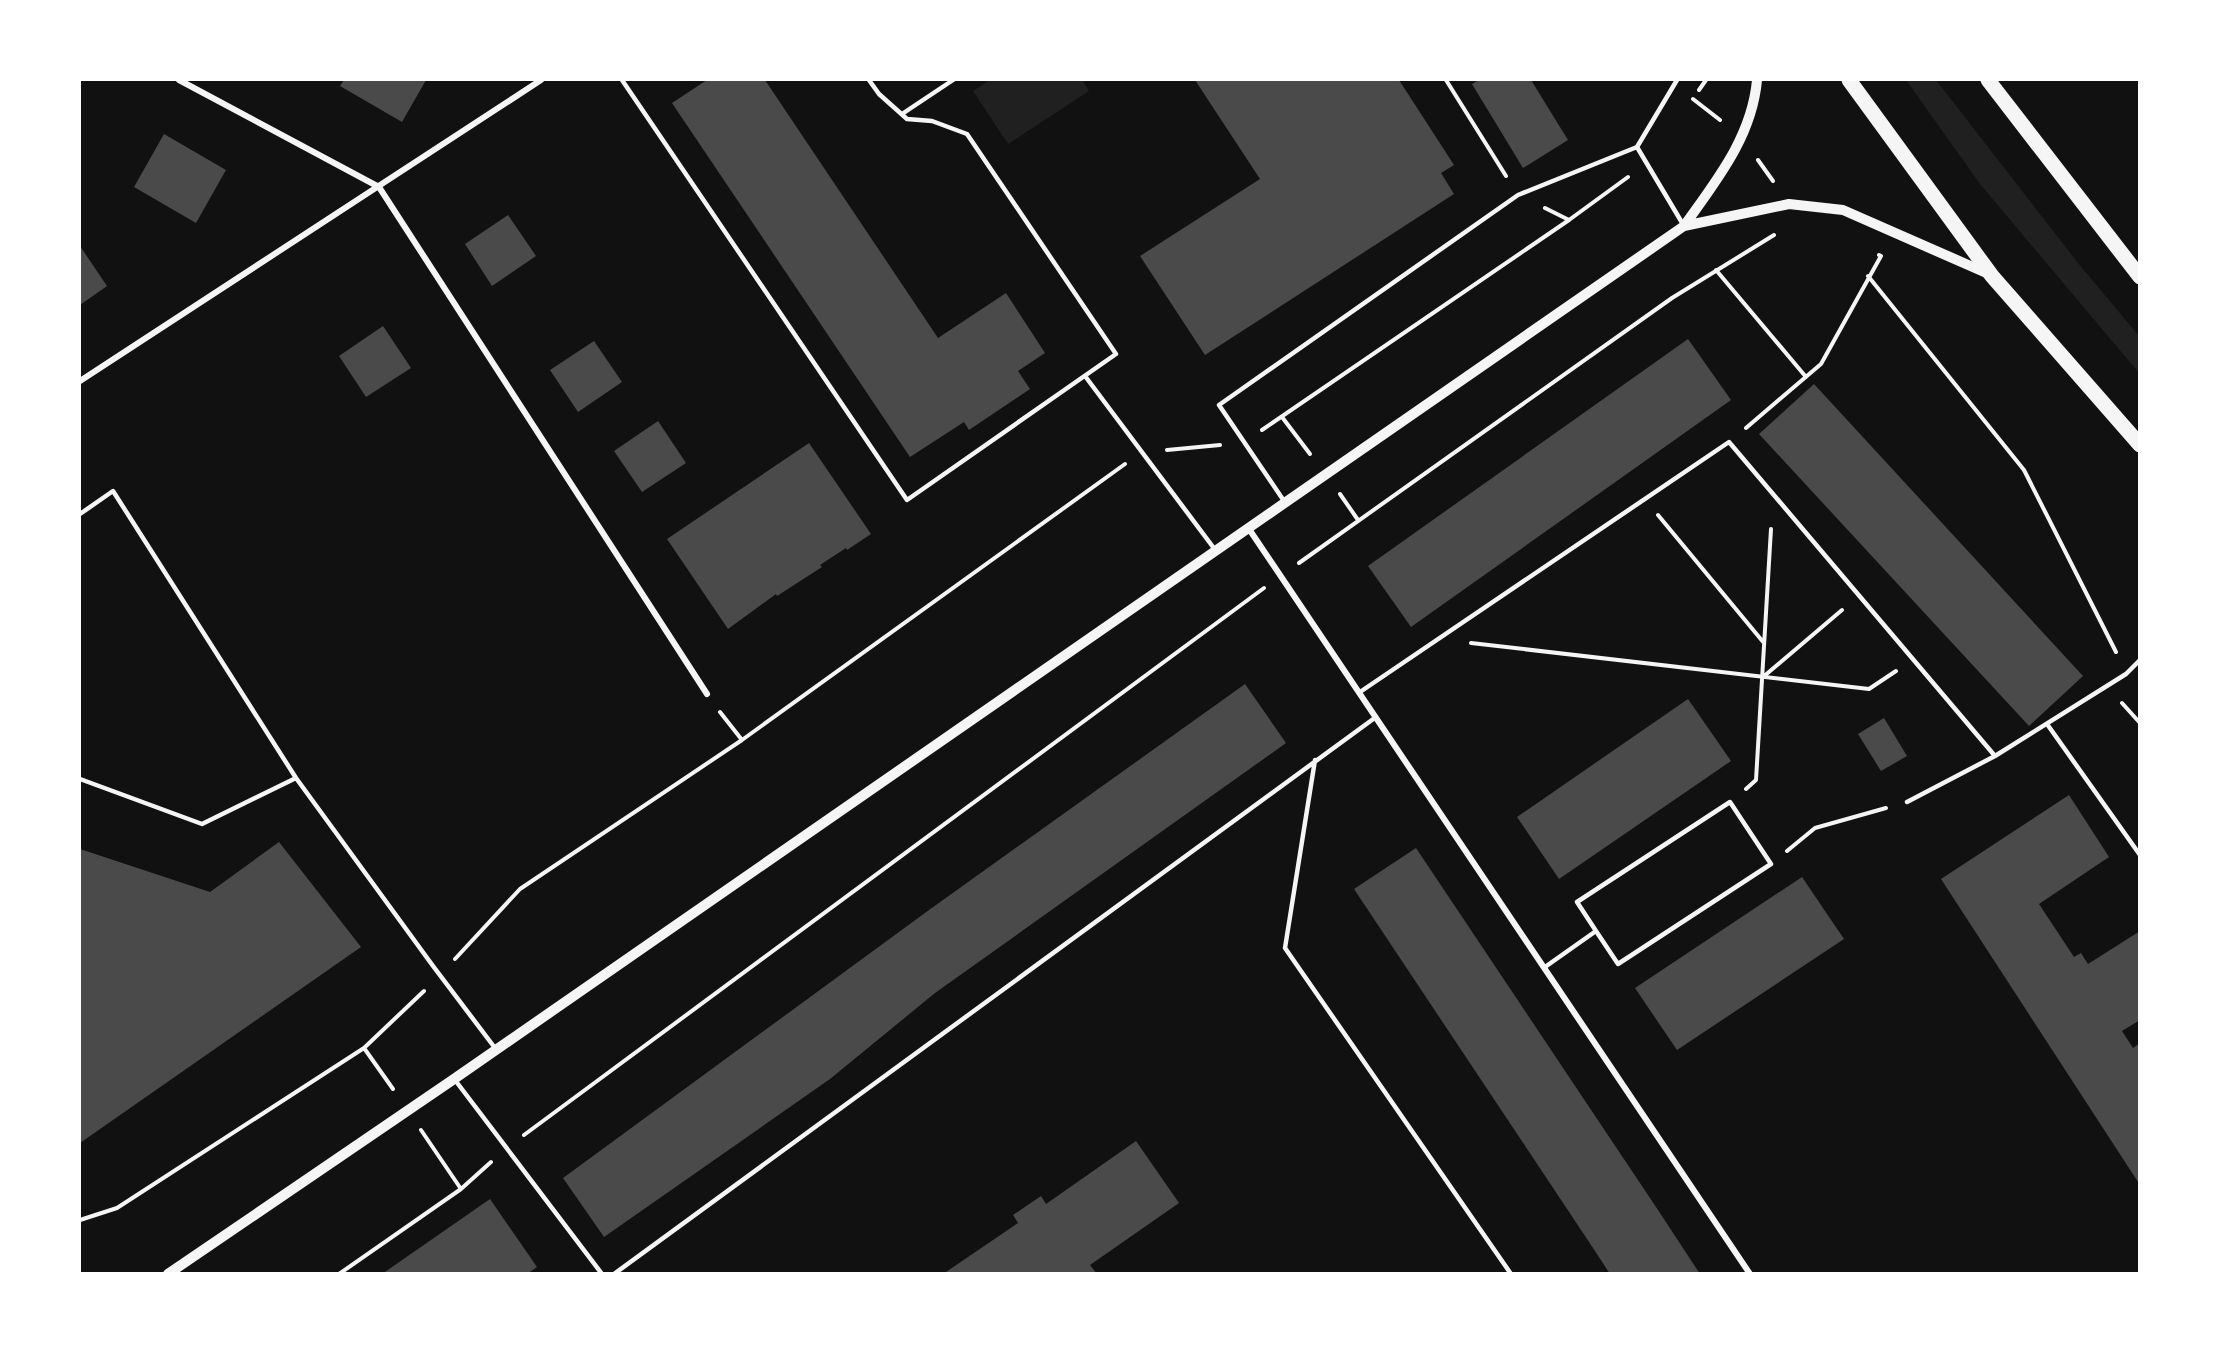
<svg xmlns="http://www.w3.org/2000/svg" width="2219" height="1353" viewBox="0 0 2219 1353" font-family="'Open Sans',sans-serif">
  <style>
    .green { fill: #202020 }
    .building { fill: #4a4a4a }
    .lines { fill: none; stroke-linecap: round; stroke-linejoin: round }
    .path { stroke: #f5f5f5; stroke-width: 4 }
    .service { stroke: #f5f5f5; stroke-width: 4.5 }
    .minor { stroke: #f5f5f5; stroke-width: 6 }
    .tertiary { stroke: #f5f5f5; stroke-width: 10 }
    .primary { stroke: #f5f5f5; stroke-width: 15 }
  </style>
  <rect width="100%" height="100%" fill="#111"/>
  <!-- green -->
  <path class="green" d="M 990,80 L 1082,80 L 1089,91 L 1008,144 L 973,91 Z
    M 1906,80 L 1936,80 L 2078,263 L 2139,336 L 2139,373 L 1980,184 Z"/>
  <!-- building -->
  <path class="building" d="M 344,80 L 426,80 L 402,122 L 340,86 Z
    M 707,80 L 765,80 L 938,338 L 1006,293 L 1045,353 L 1018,371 L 1030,389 L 969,430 L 964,422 L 910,457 L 672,103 Z
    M 1195,80 L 1399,80 L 1454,165 L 1441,173 L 1454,194 L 1205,355 L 1140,256 L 1260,179 Z
    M 1479,80 L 1531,80 L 1568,140 L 1523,168 L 1472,84 Z
    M 164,134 L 226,170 L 196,223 L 134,187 Z
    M 508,215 L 536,256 L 492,286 L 465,244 Z
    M 80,246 L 107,286 L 80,305 Z
    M 383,326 L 411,368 L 366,397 L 339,356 Z
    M 1688,339 L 1731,400 L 1411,627 L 1368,566 Z
    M 594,341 L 622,382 L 578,412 L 550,370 Z
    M 1814,384 L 2083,676 L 2029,726 L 1759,434 Z
    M 658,421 L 686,463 L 642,492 L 614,451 Z
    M 809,443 L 871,534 L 847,550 L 846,548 L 820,565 L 822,567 L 777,596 L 776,594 L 728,629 L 667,539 Z
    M 1245,684 L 1286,743 L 935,993 L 830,1079 L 604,1237 L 563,1178 L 929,910 Z
    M 1688,699 L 1731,761 L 1559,879 L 1517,817 Z
    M 1884,718 L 1907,756 L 1881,771 L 1858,734 Z
    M 2069,795 L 2109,857 L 2039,904 L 2074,957 L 2081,953 L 2088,964 L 2140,931 L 2140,1020 L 2122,1031 L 2133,1048 L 2140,1043 L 2140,1185 L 1941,879 Z
    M 279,842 L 361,947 L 80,1143 L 80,849 L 210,892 Z
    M 1416,848 L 1658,1210 L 1700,1274 L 1610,1274 L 1595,1251 L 1354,889 Z
    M 1802,877 L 1844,939 L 1677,1050 L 1635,988 Z
    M 1136,1141 L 1179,1203 L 1090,1265 L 1097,1274 L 943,1274 L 1018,1223 L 1013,1215 L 1041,1196 L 1046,1204 Z
    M 490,1199 L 537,1267 L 527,1274 L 382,1274 Z"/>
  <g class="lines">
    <!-- path -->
    <path class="path" d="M 1446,80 L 1506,176
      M 1699,90 L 1706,80
      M 1693,99 L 1720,120
      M 1758,160 L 1773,181
      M 1545,208 L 1569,220
      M 1716,270 L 1806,377
      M 1868,276 L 2024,470 L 2116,652
      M 1282,417 L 1310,454
      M 1746,428 L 1821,364 L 1881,256 L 1879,255
      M 1262,430 L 1569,220 L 1628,177
      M 1167,450 L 1220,445
      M 1340,494 L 1358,520
      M 1658,515 L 1764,643
      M 1299,563 L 1672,298 L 1774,235
      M 1471,643 L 1869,689 L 1896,671
      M 1763,677 L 1842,610
      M 2122,703 L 2140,723
      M 720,712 L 742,740
      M 1746,789 L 1756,780 L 1771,529
      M 1787,851 L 1815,828 L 1886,808
      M 455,959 L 520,889 L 742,740 L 1125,464
      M 393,1089 L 364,1048 L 424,991
      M 421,1130 L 461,1189
      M 524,1135 L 1264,588
      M 80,1220 L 117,1208 L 364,1048
      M 339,1274 L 461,1189 L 491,1162"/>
    <!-- service -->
    <path class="service" d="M 622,80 L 907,500 L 1116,354 L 967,134 L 932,121 L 907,119 L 879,94 L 869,80
      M 1677,80 L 1637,147 L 1684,226
      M 902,114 L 953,80
      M 1085,376 L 1216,551
      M 1284,501 L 1219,405 L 1518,195 L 1637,147
      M 80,514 L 113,491 L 296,778 L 433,966 L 495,1048
      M 1360,692 L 1729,442 L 1995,756 L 1907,802
      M 2047,724 L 2140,855
      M 1995,756 L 2126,674 L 2140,660
      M 1315,760 L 1285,948 L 1511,1274
      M 80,779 L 202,824 L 296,778
      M 1545,967 L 1596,931 L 1618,964 L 1771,864 L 1730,802 L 1577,902 L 1596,931
      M 455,1080 L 602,1274
      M 614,1274 L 1376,717"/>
    <!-- minor -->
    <path class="minor" d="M 179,80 L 379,187 L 707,694
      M 80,381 L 541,80
      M 1249,529 L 1750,1274"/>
    <!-- tertiary -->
    <path class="tertiary" d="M 1684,226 L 1789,204 L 1843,210 L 1991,275
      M 168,1274 L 454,1079 L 1684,226 C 1716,181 1752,137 1757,80"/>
    <!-- primary -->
    <path class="primary" d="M 1849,80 L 1992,276 L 2140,445
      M 1988,80 L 2140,277"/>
  </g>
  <!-- border -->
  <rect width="2219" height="1353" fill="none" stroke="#ffffff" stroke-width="162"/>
</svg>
